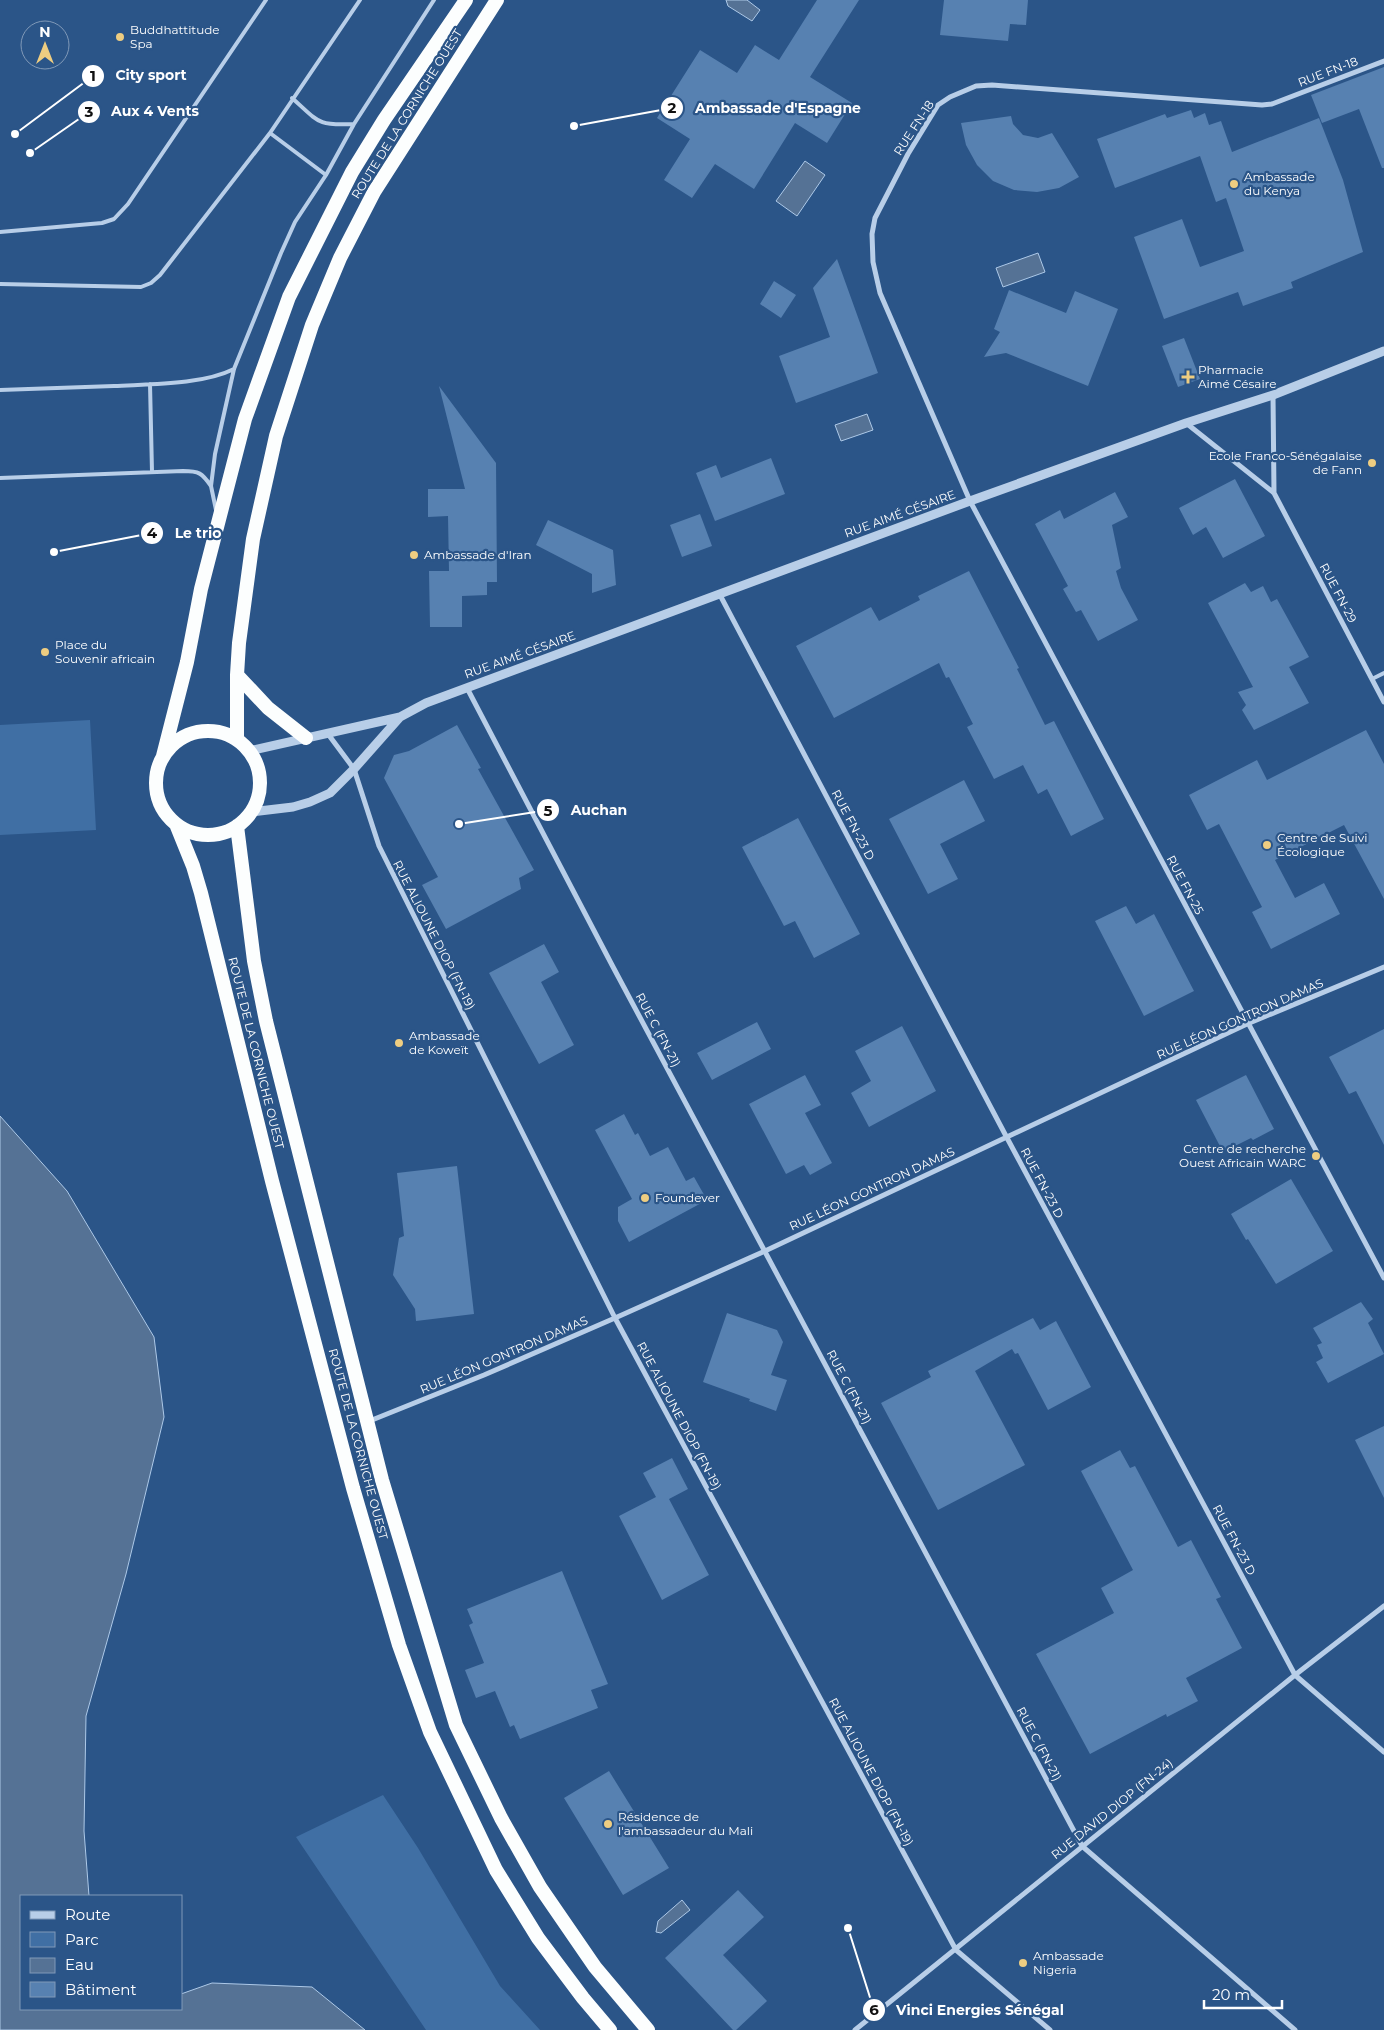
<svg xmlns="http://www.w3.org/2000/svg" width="1384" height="2030" viewBox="0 0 1384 2030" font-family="Montserrat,sans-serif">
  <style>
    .green { fill: #406fa4 }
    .water { fill: #557295; stroke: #adc9e8 }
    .building { fill: #5781b1 }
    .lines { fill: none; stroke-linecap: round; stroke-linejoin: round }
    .service { stroke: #b8cee8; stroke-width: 4 }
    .minor { stroke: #b8cee8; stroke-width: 5 }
    .tertiary { stroke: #b8cee8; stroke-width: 9 }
    .trunk { stroke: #fcfefe; stroke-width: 14 }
    .poi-dot { fill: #eecd81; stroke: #2b5588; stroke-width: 2 }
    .labels { text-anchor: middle; stroke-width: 4.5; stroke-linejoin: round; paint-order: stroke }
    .poi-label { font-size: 12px; fill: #fff; stroke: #2b5588; text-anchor: start }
    .street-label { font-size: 12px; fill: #fff; stroke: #2b5588 }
    .leader { fill: none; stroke: #fff; stroke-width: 2 }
    .callout-dot { fill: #fff; stroke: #2b5588; stroke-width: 2 }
    .mark-label { font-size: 15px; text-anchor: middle; font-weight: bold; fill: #111 }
    .callout-label { font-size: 14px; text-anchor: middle; font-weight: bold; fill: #fff; stroke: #2b5588; stroke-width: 4.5; stroke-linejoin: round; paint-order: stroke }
  </style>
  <rect width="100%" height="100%" fill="#2b5588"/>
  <!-- green -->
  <path class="green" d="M 90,720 L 96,830 L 0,835 L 0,725 Z
    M 383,1795 L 418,1848 L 500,1986 L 540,2030 L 426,2030 L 296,1837 Z"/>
  <!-- water -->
  <path class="water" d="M 726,0 L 747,0 L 760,10 L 752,21 L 728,6 Z
    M 805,161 L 825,175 L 797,216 L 776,201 Z
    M 1038,253 L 1045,272 L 1003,287 L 996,268 Z
    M 867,414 L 873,430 L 841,441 L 835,425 Z
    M 0,1116 L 67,1191 L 154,1337 L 164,1417 L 126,1574 L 86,1716 L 84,1831 L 89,1896 L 21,1896 L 21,2009 L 181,2009 L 181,1994 L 212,1983 L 312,1987 L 365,2030 L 0,2030 Z
    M 682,1900 L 690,1910 L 661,1933 L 656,1932 L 658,1921 Z"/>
  <!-- building -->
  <path class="building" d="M 817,0 L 859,0 L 810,77 L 852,103 L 827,143 L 795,123 L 754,189 L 715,164 L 692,198 L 664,180 L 690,139 L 657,118 L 700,50 L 737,73 L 755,45 L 779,60 Z
    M 944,0 L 1028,0 L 1026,25 L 1010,24 L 1008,41 L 940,35 Z
    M 1384,67 L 1384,168 L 1382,168 L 1359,109 L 1322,123 L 1311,95 Z
    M 1191,110 L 1194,118 L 1205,113 L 1209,125 L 1221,121 L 1232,152 L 1319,118 L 1343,180 L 1363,252 L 1291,282 L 1293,288 L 1243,306 L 1238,292 L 1164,319 L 1134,237 L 1182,219 L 1200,267 L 1244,251 L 1226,198 L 1216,202 L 1200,156 L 1115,188 L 1097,139 L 1165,114 L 1167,118 Z
    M 1011,116 L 1013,124 L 1023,135 L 1038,138 L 1052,133 L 1079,177 L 1059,188 L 1037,192 L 1014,190 L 993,181 L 977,165 L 966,145 L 961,123 Z
    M 837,259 L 878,373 L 796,403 L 779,356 L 830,337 L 813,288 Z
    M 774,281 L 796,295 L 781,318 L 760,304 Z
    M 1009,290 L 1066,313 L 1075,291 L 1118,309 L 1088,386 L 1006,353 L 984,357 L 1000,332 L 994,329 Z
    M 1184,338 L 1200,379 L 1178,387 L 1162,346 Z
    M 439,386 L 496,463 L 497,582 L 487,582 L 487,595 L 462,596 L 462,627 L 430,627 L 429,571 L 449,571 L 448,516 L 428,517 L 428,489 L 465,489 Z
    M 771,458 L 785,494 L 715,521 L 696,473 L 716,465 L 721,478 Z
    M 1235,479 L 1265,536 L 1223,558 L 1206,527 L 1193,535 L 1179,508 Z
    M 1115,492 L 1128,517 L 1112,525 L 1121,568 L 1116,571 L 1121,588 L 1138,620 L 1098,641 L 1081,610 L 1076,612 L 1063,589 L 1068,586 L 1035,524 L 1060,510 L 1064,519 Z
    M 700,514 L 712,546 L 682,557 L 670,525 Z
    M 548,520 L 613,550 L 616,585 L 592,593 L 592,574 L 536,545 Z
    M 969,571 L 1019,668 L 1017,669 L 1045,725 L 1054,721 L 1104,819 L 1071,836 L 1047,789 L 1038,794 L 1023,765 L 994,779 L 967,727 L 973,724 L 949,677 L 946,678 L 939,663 L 834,718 L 796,646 L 871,607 L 879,621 L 920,600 L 918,596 Z
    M 1245,583 L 1251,592 L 1263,586 L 1271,602 L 1277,599 L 1309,657 L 1289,667 L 1309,703 L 1254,730 L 1242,710 L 1246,705 L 1238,692 L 1253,687 L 1208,603 Z
    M 457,725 L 481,768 L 478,769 L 534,870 L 519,878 L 521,889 L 446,929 L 422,885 L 438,877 L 384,778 L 394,755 L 409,751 Z
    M 1366,730 L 1384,764 L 1384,899 L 1344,825 L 1275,860 L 1295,898 L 1324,883 L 1340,914 L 1271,949 L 1252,912 L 1262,907 L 1219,824 L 1207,830 L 1189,795 L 1257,760 L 1267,780 Z
    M 964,780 L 985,821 L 940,844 L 958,879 L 928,894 L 889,819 Z
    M 798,818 L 860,934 L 814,958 L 795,921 L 784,926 L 742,847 Z
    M 1126,906 L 1136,924 L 1154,914 L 1194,991 L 1144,1016 L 1095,921 Z
    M 544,944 L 559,972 L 541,982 L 574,1045 L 539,1064 L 489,973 Z
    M 757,1022 L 771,1049 L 712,1080 L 697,1053 Z
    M 902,1026 L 936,1091 L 869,1127 L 851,1093 L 871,1081 L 855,1051 Z
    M 1384,1029 L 1384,1145 L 1356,1091 L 1349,1094 L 1329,1057 Z
    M 805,1075 L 821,1105 L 805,1113 L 832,1163 L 810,1175 L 804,1165 L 786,1174 L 749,1104 Z
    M 1246,1075 L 1274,1129 L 1253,1140 L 1251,1138 L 1223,1152 L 1196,1100 Z
    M 624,1114 L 635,1135 L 638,1133 L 650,1156 L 668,1147 L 686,1181 L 694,1177 L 707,1200 L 629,1242 L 618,1221 L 618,1207 L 632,1199 L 595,1130 Z
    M 457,1166 L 474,1314 L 416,1321 L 415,1309 L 393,1275 L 399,1238 L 404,1236 L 397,1173 Z
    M 1291,1179 L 1333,1251 L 1276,1284 L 1248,1239 L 1246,1240 L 1231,1214 Z
    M 1361,1302 L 1373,1319 L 1368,1323 L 1384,1354 L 1328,1383 L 1316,1362 L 1323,1358 L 1317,1345 L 1322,1343 L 1313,1328 Z
    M 727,1313 L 777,1330 L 783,1342 L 771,1375 L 787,1380 L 776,1411 L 749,1401 L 750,1399 L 703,1382 Z
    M 1033,1318 L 1040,1330 L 1056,1321 L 1091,1387 L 1048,1410 L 1018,1353 L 1015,1354 L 1012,1349 L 975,1371 L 1025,1465 L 938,1510 L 881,1403 L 931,1377 L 928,1371 Z
    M 1384,1426 L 1384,1498 L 1355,1440 Z
    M 1120,1450 L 1130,1468 L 1135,1466 L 1178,1547 L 1191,1540 L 1221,1597 L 1216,1599 L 1242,1648 L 1186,1678 L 1198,1701 L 1167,1717 L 1166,1714 L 1090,1754 L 1036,1654 L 1114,1613 L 1101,1588 L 1133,1570 L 1081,1471 Z
    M 672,1458 L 688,1489 L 669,1499 L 709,1575 L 662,1600 L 619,1516 L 656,1497 L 643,1473 Z
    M 562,1571 L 608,1684 L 591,1690 L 598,1708 L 520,1739 L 514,1725 L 510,1727 L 495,1691 L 476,1698 L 465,1670 L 484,1663 L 469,1625 L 473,1623 L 467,1609 Z
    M 609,1771 L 669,1868 L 623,1895 L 564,1798 Z
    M 738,1890 L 764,1917 L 723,1955 L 767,2001 L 736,2030 L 733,2030 L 665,1958 Z"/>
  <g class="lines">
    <!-- service -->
    <path class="service" d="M 292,98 C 319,122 317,126 354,124
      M 270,133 L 326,175
      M 0,232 L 102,223 L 114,219 L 128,204 L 266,0
      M 0,284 L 141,287 L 151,283 L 160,275 L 270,133 L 360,0
      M 150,384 L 152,472
      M 0,390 C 38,389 76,387 114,386 C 150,384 202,385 234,369
      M 0,478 L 183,471 C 199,471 202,473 211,486
      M 216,510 L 211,486 L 215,454 L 234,369 L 281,253 L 295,222 L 326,175 L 354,124 L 434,0
      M 1372,679 L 1384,673"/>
    <!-- minor -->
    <path class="minor" d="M 1384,61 L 1272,104 L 1262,105 L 992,85 L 976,86 L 950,97 L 938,105 L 908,154 L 875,218 L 872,234 L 873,262 L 880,293 L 970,501 L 1384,1278
      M 1273,395 L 1274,493
      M 1186,423 L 1274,493 L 1384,702
      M 720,595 L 1006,1136 L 1295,1675 L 1384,1752
      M 467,688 L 612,965 L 1082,1846 L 1295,2030
      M 328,734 L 354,769 L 379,846 L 615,1318 L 956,1950 L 1050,2030
      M 367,1422 L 484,1375 L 615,1318 L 765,1251 L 1247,1024 L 1384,967
      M 855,2030 L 1295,1675 L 1384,1606"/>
    <!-- tertiary -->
    <path class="tertiary" d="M 249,751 L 400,717 L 426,703 L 970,501 L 1186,423 L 1273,395 L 1384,351
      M 251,812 L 293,807 L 310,802 L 330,793 L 354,769 L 400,717"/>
    <!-- trunk -->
    <path class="trunk" d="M 237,675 L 268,708 L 306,738
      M156 783a52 52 0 1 1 104 0a52 52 0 1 1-104 0Z
      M 237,740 L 237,675 L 239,643 L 253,539 L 276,436 L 312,325 L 340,258 L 374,192 L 497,0
      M 163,756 L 187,662 L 201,589 L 245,419 L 289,297 L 352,172 L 384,120 L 466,0
      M 176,824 L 193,866 L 201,893 L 272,1181 L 353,1488 L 399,1645 L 430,1732 L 496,1870 L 538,1938 L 583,1998 L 610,2030
      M 237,826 L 254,961 L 266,1021 L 382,1480 L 456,1725 L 501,1818 L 540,1887 L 595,1967 L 648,2030"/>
  </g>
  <!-- markers -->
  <g class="poi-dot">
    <circle cx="120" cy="37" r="5"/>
    <circle cx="1234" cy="184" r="5"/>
    <path d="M1185.5 369.5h5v5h5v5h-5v5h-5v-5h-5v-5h5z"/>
    <circle cx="1372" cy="463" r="5"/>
    <circle cx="414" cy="555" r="5"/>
    <circle cx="45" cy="652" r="5"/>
    <circle cx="1267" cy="845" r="5"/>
    <circle cx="399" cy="1043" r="5"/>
    <circle cx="1316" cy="1156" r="5"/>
    <circle cx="645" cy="1198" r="5"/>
    <circle cx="608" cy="1824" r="5"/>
    <circle cx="1023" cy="1963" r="5"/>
  </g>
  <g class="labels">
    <!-- poi labels -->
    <g class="poi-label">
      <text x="130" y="34">Buddhattitude<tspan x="130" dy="14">Spa</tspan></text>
      <text x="1244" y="181">Ambassade<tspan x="1244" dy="14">du Kenya</tspan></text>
      <text x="1198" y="374">Pharmacie<tspan x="1198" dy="14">Aimé Césaire</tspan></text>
      <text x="1362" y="460" text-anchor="end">Ecole Franco-Sénégalaise<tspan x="1362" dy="14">de Fann</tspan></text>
      <text x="424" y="559">Ambassade d'Iran</text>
      <text x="55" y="649">Place du<tspan x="55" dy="14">Souvenir africain</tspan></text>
      <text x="1277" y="842">Centre de Suivi<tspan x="1277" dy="14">Écologique</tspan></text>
      <text x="409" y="1040">Ambassade<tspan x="409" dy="14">de Koweït</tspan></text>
      <text x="1306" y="1153" text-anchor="end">Centre de recherche<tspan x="1306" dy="14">Ouest Africain WARC</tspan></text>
      <text x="655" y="1202">Foundever</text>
      <text x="618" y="1821">Résidence de<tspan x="618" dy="14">l'ambassadeur du Mali</tspan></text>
      <text x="1033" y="1960">Ambassade<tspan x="1033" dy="14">Nigeria</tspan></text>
    </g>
    <!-- street labels -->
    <g class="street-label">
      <text transform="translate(1328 72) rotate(-21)" y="4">RUE FN-18</text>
      <text transform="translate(407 114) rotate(-58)" y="4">ROUTE DE LA CORNICHE OUEST</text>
      <text transform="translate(914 128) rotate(-57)" y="4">RUE FN-18</text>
      <text transform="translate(900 514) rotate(-20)" y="4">RUE AIMÉ CÉSAIRE</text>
      <text transform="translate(1338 593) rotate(62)" y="4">RUE FN-29</text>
      <text transform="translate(520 655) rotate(-20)" y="4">RUE AIMÉ CÉSAIRE</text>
      <text transform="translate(853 825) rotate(62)" y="4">RUE FN-23 D</text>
      <text transform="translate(1185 885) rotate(62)" y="4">RUE FN-25</text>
      <text transform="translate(434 935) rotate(63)" y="4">RUE ALIOUNE DIOP (FN-19)</text>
      <text transform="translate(1240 1019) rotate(-24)" y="4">RUE LÉON GONTRON DAMAS</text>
      <text transform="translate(658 1030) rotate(62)" y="4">RUE C (FN-21)</text>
      <text transform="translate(256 1053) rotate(76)" y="4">ROUTE DE LA CORNICHE OUEST</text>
      <text transform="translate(1042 1183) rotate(62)" y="4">RUE FN-23 D</text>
      <text transform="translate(872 1189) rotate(-25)" y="4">RUE LÉON GONTRON DAMAS</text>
      <text transform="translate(504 1355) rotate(-23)" y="4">RUE LÉON GONTRON DAMAS</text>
      <text transform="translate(849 1387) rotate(62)" y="4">RUE C (FN-21)</text>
      <text transform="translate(679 1416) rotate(62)" y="4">RUE ALIOUNE DIOP (FN-19)</text>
      <text transform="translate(358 1444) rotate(75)" y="4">ROUTE DE LA CORNICHE OUEST</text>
      <text transform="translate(1234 1540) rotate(62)" y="4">RUE FN-23 D</text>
      <text transform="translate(1039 1744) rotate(62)" y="4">RUE C (FN-21)</text>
      <text transform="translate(871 1772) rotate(62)" y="4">RUE ALIOUNE DIOP (FN-19)</text>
      <text transform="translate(1112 1809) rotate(-39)" y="4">RUE DAVID DIOP (FN-24)</text>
    </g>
  </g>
  <!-- callouts -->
  <path class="leader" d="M15 134L93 76M574 126L672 108M30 153L89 112M54 552L152 533M459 824L548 810M848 1928L874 2010"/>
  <g class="callout-dot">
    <circle cx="15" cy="134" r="5"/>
    <circle cx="574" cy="126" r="5"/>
    <circle cx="30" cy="153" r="5"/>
    <circle cx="54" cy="552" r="5"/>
    <circle cx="459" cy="824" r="5"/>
    <circle cx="848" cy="1928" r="5"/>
    <circle cx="93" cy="76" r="12"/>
    <circle cx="672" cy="108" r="12"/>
    <circle cx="89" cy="112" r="12"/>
    <circle cx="152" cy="533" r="12"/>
    <circle cx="548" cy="810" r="12"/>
    <circle cx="874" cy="2010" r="12"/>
  </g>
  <g class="mark-label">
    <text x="93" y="81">1</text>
    <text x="672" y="113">2</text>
    <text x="89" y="117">3</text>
    <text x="152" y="538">4</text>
    <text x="548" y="816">5</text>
    <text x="874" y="2015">6</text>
  </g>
  <g class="callout-label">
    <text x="151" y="80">City sport</text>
    <text x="778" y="113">Ambassade d'Espagne</text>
    <text x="155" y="116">Aux 4 Vents</text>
    <text x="198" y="538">Le trio</text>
    <text x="599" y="815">Auchan</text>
    <text x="980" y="2015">Vinci Energies Sénégal</text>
  </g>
  <!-- legend -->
  <rect x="20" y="1895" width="162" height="115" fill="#2b5588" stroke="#8099b8"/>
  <rect x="30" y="1911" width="25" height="8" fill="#b8cee8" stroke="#8099b8"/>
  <text x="65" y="1920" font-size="15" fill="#ffffff">Route</text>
  <rect x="30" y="1932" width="25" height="15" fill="#406fa4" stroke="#8099b8"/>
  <text x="65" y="1945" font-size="15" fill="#ffffff">Parc</text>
  <rect x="30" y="1958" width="25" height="15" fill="#557295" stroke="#8099b8"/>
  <text x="65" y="1970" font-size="15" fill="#ffffff">Eau</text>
  <rect x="30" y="1982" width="25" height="15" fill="#5781b1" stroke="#8099b8"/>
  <text x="65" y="1995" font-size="15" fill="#ffffff">Bâtiment</text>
  <!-- north arrow -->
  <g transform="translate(45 45)"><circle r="24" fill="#2b5588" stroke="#8099b8"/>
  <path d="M0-4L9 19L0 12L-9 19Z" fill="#eecd81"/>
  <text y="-8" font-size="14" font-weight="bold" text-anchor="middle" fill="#ffffff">N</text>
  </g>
  <!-- scale -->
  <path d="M1204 2000v8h78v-8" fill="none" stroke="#ffffff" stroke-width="2.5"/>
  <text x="1212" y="2000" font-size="15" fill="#ffffff" stroke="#2b5588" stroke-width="4" paint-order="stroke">20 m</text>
</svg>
